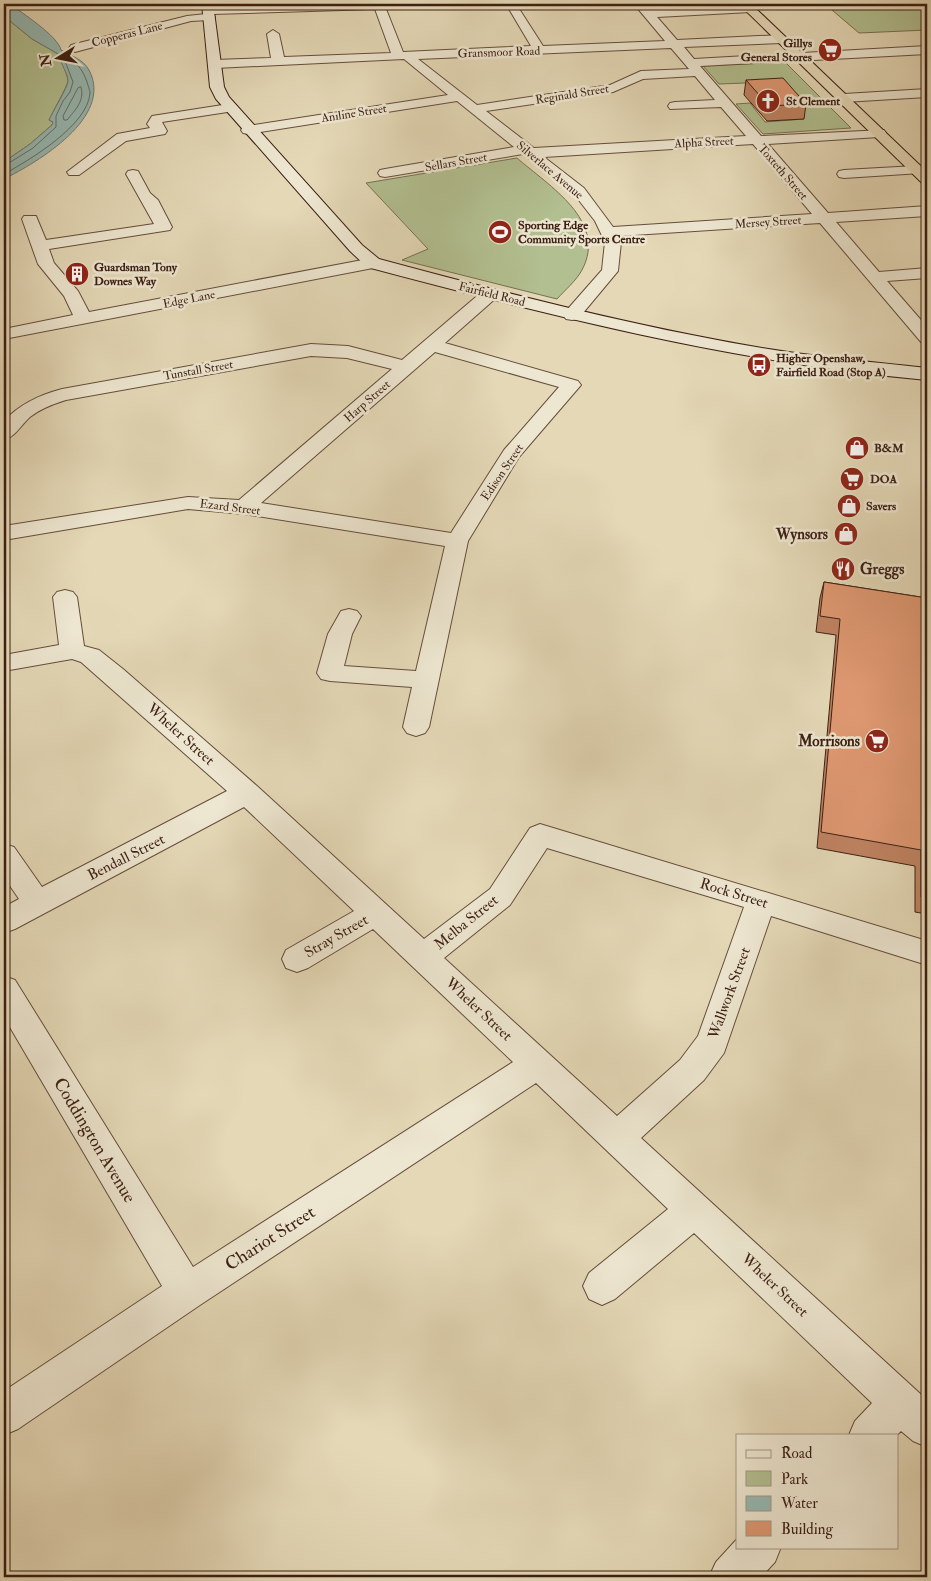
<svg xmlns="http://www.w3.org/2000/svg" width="931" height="1581" viewBox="0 0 931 1581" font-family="'IM FELL Double Pica',serif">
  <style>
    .green { fill: #b2bf90; stroke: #776f52 }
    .water { fill: #96b9b3; stroke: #727b73 }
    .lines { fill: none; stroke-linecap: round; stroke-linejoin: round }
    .shore { stroke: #696c63; stroke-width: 1 }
    .street-casing { stroke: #664d3c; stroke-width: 2 }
    .secondary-casing { stroke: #3c1f13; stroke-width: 2 }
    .highway-casing { stroke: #3c1f13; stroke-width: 2 }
    .street { fill: #ede6d0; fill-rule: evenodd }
    .secondary { fill: #ede6d0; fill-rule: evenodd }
    .highway { fill: #e4d8b6; fill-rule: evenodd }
    .wall { fill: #c08362; stroke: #3c1f13 }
    .building { fill: #df9872; stroke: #3c1f13 }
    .labels { text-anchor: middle; stroke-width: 5; stroke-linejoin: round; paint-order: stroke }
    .far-street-label { font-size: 12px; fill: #3c1f13; stroke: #ede6d0 }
    .far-poi-label { font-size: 12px; font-weight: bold; fill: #3c1f13; stroke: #ede6d0; text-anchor: start }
    .poi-label { font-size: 15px; font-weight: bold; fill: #3c1f13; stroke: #ede6d0; text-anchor: end }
    .street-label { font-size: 15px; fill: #3c1f13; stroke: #ede6d0 }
    .near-street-label { font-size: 18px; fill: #3c1f13; stroke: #ede6d0 }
  </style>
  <rect width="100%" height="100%" fill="#e4d8b6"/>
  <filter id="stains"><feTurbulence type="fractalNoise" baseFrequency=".004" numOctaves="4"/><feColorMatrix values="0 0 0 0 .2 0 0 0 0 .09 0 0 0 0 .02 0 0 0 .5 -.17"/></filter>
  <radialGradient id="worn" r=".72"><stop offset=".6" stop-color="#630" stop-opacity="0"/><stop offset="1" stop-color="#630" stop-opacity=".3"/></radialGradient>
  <!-- green -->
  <path class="green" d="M 825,4 L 927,4 L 927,30 L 859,33 Z
    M 4,16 L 32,39 L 60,55 C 61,62 68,76 68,81 C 67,87 53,111 49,120 L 53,122 L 52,125 L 30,144 L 4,162 Z
    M 785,62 L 851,128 L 763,134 L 736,104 L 750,103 L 765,122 L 804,119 L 787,99 L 750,89 L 745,83 L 719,84 L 703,66 Z
    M 517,158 C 549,186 608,221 582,270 C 576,281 565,290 557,299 L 402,260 L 428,249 L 366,183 Z"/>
  <!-- water -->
  <path class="water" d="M 4,4 L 10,4 C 22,13 58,36 61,50 C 71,56 83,59 89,70 C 114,117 38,162 4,179 L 4,162 L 30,144 L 52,125 L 53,122 L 49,120 C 53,111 68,87 68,81 C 68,72 60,65 60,55 L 32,39 L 4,16 Z"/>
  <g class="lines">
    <!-- shore -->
    <path class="shore" d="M 81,87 C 85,101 75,110 67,120 L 64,120 L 63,116 L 78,88 Z
      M 4,166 L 33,148 L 56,127 L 56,116 L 63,101 L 70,92 L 73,82 L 65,61 L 68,59 C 79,64 83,71 87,82 C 88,86 90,90 90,93 C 88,125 30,160 4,174"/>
    <!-- street casing -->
    <g class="street-casing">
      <path id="street" d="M 330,4 L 435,4 L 430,7 L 386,9 L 403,52 L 531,46 L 506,4 L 516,4 L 543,46 L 665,41 L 634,4 L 646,4 L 652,10 L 751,6 L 757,9 L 751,12 L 657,17 L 677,40 L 782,35 L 788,39 L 782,43 L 684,47 L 694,59 L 927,46 L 927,54 L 700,66 L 761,136 L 884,130 L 886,133 L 879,137 L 768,144 L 828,213 L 927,206 L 927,216 L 836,222 L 879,272 L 927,268 L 927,278 L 887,281 L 927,327 L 927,343 L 921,342 L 820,223 L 618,236 L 621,242 L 618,271 L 578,319 L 572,320 L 566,319 L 563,315 L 566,311 L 602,270 L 605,242 L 595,221 L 574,194 L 523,154 L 385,177 L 380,176 L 378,173 L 380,170 L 385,169 L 514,147 L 457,101 L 248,134 L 243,133 L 241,130 L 243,127 L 248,126 L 448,95 L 404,59 L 215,68 L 209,64 L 215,60 L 271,58 L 267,34 L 273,30 L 279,34 L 284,57 L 391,53 L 375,9 L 212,14 L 215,17 L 209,20 L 191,21 L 75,52 L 69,48 L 71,45 L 187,16 L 206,14 L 203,11 L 209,8 ZM 671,48 L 689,69 L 641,71 L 610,85 L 477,105 L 418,59 ZM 695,76 L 715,100 L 675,102 L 670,103 L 668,106 L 670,109 L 721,107 L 746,136 L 534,148 L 486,111 L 613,92 L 643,79 ZM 753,144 L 812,214 L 613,227 L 584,188 L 544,157 Z
        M 927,89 L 927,97 L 844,102 L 837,98 L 844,94 Z
        M 229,104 L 236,108 L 234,111 L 162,122 L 167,131 L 165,134 L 126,141 L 79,175 L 69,175 L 67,172 L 117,134 L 150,128 L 147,124 L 152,116 Z
        M 916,166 L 921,167 L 923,170 L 921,173 L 844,178 L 839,177 L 837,174 L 839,171 L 844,170 Z
        M 133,170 L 138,171 L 150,193 L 158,200 L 172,227 L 170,230 L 49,249 L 54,263 L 78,291 L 89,312 L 373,258 L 379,259 L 381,263 L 379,267 L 373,268 L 4,339 L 4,329 L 73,315 L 64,296 L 38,264 L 22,219 L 24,216 L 36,216 L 46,240 L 154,224 L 126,174 L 128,171 Z
        M 490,289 L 496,290 L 499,294 L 496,298 L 445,343 L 578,381 L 581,385 L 519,457 L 468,541 L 429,727 L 425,733 L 416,736 L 407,733 L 403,727 L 412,687 L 330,681 L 321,679 L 317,673 L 328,634 L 341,611 L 349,609 L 357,611 L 361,616 L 352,634 L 344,666 L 416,671 L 445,546 L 244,514 L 188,509 L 4,540 L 4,526 L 188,497 L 239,500 L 392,369 L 347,358 L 311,356 L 66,400 C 53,404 40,409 30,417 C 21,425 15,437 4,440 L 4,421 C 20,404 39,395 62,389 L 311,344 L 348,346 L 402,360 L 484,290 ZM 435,352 L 559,387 L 504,450 L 451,533 L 261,503 Z
        M 65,590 L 73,592 L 77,597 L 84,646 L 99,650 L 123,669 L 257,786 L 424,939 L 490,889 L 530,828 L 540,824 L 927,941 L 927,965 L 771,916 L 724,1053 L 704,1080 L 641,1138 L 927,1400 L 927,1447 L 913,1441 L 901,1431 L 897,1435 L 849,1435 L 855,1421 L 872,1403 L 694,1233 L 615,1299 L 602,1305 L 589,1299 L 583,1286 L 589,1273 L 668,1209 L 536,1083 L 200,1305 L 18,1429 L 4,1435 L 4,1391 L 162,1286 L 4,1017 L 4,976 L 15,980 L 193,1267 L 513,1062 L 373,929 L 308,968 L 297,972 L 286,968 L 282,959 L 286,950 L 354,911 L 244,807 L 15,929 L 4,933 L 4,907 L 19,899 L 4,877 L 4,844 L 14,847 L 42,887 L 227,791 L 81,662 L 72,659 L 4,671 L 4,655 L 59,645 L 53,597 L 57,592 ZM 547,848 L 744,907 L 698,1036 L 680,1060 L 617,1116 L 444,958 L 510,905 Z
        M 737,1539 L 737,1547 L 781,1547 L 775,1562 L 761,1577 L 709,1577 L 716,1562 Z"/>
    </g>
    <!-- secondary casing -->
    <g class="secondary-casing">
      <path id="secondary" d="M 202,4 L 213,4 L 224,87 L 229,97 L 362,245 L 379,259 C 505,293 633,326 762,348 C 817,357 872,362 927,368 L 927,380 C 737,363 551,316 367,267 L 350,251 L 216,99 L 210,87 Z"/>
    </g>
    <!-- highway casing -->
    <g class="highway-casing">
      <path id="highway" d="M 739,4 L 751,4 L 927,172 L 927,184 L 922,183 Z"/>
    </g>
    <!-- street -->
    <use href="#street" class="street"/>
    <!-- secondary -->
    <use href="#secondary" class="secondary"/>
    <!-- highway -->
    <use href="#highway" class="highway"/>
  </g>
  <!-- wall -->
  <path class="wall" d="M 746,80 L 806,104 L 804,119 L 767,121 L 744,95 Z
    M 824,582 L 927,598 L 927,914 L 915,912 L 915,866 L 817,848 L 836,635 L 816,632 L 820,598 Z"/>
  <!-- building -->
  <path class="building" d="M 783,78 L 806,104 L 769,106 L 746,80 Z
    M 824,582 L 927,598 L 927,898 L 921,897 L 921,850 L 821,832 L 840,619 L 820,616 Z"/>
  <!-- icons -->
  <defs>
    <g id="supermarket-disc" transform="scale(1.25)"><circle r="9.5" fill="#8f2418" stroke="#ede6d0"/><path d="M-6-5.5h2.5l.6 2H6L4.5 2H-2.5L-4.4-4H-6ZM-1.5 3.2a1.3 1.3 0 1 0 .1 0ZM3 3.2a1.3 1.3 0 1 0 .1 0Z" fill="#fff"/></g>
    <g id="church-disc" transform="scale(1.25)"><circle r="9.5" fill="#8f2418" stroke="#ede6d0"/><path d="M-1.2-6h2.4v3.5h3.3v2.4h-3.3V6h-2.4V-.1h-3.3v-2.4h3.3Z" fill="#fff"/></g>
    <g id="stadium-disc" transform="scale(1.25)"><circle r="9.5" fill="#8f2418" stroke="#ede6d0"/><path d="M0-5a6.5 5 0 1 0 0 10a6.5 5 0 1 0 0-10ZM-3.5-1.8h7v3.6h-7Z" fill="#fff"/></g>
    <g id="building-disc" transform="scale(1.25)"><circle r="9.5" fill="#8f2418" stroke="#ede6d0"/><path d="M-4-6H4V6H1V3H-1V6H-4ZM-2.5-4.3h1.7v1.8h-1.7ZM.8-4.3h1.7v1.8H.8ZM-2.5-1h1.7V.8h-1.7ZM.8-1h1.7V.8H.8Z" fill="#fff"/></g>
    <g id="bus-disc" transform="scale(1.25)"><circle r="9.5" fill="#8f2418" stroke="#ede6d0"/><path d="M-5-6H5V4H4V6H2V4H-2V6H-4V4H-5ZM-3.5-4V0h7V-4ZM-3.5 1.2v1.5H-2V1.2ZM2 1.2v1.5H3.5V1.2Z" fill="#fff"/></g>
    <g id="shop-disc" transform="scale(1.25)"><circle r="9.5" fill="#8f2418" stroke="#ede6d0"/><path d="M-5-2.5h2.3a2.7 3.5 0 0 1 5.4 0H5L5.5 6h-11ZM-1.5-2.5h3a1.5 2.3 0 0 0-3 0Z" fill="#fff"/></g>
    <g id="restaurant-disc" transform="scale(1.25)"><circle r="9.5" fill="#8f2418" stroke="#ede6d0"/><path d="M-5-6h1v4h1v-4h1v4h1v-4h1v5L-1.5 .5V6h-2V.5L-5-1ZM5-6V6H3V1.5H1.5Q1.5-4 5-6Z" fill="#fff"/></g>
  </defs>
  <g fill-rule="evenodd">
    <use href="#supermarket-disc" x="830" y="50"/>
    <use href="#church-disc" x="768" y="101"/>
    <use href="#stadium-disc" x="500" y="232"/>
    <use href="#building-disc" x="77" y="274"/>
    <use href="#bus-disc" x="759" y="365"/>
    <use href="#shop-disc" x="857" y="448"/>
    <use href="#supermarket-disc" x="852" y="479"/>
    <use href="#shop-disc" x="849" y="506"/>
    <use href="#shop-disc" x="846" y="534"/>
    <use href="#restaurant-disc" x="843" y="569"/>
    <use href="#supermarket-disc" x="877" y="741"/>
  </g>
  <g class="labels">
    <!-- far-street labels -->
    <g class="far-street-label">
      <text transform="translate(127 34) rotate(-14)" y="4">Copperas Lane</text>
      <text transform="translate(499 52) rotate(-2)" y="4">Gransmoor Road</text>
      <text transform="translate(572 94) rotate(-9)" y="4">Reginald Street</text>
      <text transform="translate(354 113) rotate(-9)" y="4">Aniline Street</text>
      <text transform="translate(704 142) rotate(-3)" y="4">Alpha Street</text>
      <text transform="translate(456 162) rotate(-10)" y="4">Sellars Street</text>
      <text transform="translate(550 170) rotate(40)" y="4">Silverlace Avenue</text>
      <text transform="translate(783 172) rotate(49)" y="4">Toxteth Street</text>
      <text transform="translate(768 222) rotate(-4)" y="4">Mersey Street</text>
      <text transform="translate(492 294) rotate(14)" y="4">Fairfield Road</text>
      <text transform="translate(189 299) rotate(-11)" y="4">Edge Lane</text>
      <text transform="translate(198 370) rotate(-10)" y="4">Tunstall Street</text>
      <text transform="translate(367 401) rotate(-41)" y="4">Harp Street</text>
      <text transform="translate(502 472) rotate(-56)" y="4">Edison Street</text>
      <text transform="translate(230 507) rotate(7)" y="4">Ezard Street</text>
    </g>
    <!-- far-poi labels -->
    <g class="far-poi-label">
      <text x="812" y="47" text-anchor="end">Gillys<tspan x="812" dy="14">General Stores</tspan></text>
      <text x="786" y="105">St Clement</text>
      <text x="518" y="229">Sporting Edge<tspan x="518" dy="14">Community Sports Centre</tspan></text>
      <text x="94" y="271">Guardsman Tony<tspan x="94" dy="14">Downes Way</tspan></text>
      <text x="776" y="362">Higher Openshaw,<tspan x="776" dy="14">Fairfield Road (Stop A)</tspan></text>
      <text x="874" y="452">B&amp;M</text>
      <text x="870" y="483">DOA</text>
      <text x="866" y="510">Savers</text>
    </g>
    <!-- poi labels -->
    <g class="poi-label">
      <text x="828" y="539">Wynsors</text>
      <text x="860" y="574" text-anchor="start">Greggs</text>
      <text x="860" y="746">Morrisons</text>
    </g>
    <!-- street labels -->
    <g class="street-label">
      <text transform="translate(181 734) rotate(42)" y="5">Wheler Street</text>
      <text transform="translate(126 857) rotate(-27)" y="5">Bendall Street</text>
      <text transform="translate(734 893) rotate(17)" y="5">Rock Street</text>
      <text transform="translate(466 922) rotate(-39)" y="5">Melba Street</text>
      <text transform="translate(336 936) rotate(-30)" y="5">Stray Street</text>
      <text transform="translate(729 993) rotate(-70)" y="5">Wallwork Street</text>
      <text transform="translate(479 1009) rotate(43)" y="5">Wheler Street</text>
      <text transform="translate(775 1285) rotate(43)" y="5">Wheler Street</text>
    </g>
    <!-- near-street labels -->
    <g class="near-street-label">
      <text transform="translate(95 1140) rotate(59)" y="6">Coddington Avenue</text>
      <text transform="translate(270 1238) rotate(-33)" y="6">Chariot Street</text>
    </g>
  </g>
  <!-- margin -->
  <rect width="931" height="1581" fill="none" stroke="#e4d8b6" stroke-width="20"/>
  <rect x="5" y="5" width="921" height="1571" fill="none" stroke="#3c1f13" stroke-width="2.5"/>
  <rect x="10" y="10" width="911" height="1561" fill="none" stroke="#3c1f13"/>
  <!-- legend -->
  <rect x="736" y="1434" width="162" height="115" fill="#ede6d0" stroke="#a69684"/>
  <rect x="746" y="1450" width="25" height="8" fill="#ede6d0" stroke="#a69684"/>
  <text x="781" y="1458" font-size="15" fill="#3c1f13">Road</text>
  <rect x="746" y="1471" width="25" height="15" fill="#b2bf90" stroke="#a69684"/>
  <text x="781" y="1484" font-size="15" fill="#3c1f13">Park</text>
  <rect x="746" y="1496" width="25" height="15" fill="#96b9b3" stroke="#a69684"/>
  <text x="781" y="1508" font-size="15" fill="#3c1f13">Water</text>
  <rect x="746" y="1521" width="25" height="15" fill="#df9872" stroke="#a69684"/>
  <text x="781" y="1534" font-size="15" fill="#3c1f13">Building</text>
  <!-- north arrow -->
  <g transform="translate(58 58) rotate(260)" stroke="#ede6d0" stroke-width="4" paint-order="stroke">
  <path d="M0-4L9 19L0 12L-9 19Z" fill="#3c1f13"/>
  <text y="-8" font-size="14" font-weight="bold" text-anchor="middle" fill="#3c1f13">N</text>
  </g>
  <rect width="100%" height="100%" filter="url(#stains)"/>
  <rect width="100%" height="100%" fill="url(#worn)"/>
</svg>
